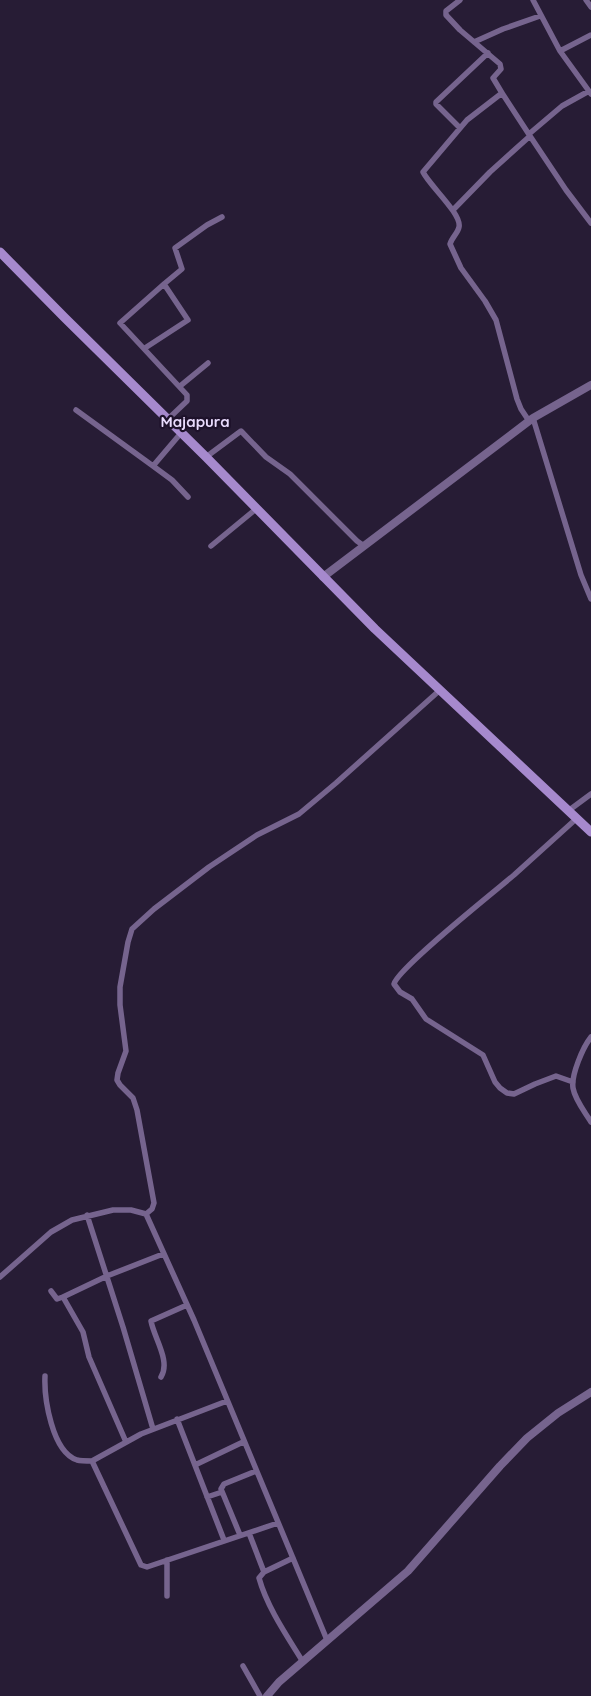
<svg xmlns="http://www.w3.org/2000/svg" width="591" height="1696" viewBox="0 0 591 1696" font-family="Quicksand,sans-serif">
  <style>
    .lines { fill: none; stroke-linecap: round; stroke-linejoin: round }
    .minor { stroke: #76648e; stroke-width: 5.5 }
    .tertiary { stroke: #76648e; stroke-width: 8 }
    .secondary { stroke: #a689cd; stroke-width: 9 }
    .labels { text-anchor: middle; stroke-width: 4.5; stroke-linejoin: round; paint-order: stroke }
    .quarter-label { font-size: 15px; font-weight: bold; fill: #eadcfe; stroke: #1e122b }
  </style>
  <rect width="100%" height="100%" fill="#271c35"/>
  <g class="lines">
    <!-- minor -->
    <path class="minor" d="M 460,0 L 446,11 L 446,15 L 460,30 L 500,64 L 501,69 L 493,78 L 502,93
      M 533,0 L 560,51 L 591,94
      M 586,0 L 591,7
      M 474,42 L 503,29 L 540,16
      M 560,51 L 591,35
      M 460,128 L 436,104 L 436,102 L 488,53
      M 529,134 L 562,106 L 589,91
      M 453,210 L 490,172 L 530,136 L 566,190 L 591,223
      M 164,284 L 120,323 L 187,395 L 187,401 L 167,420
      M 145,348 L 188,320 L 164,284 L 182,269 L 175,248 L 207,225 L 222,217
      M 180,386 L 208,363
      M 76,410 L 153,466 L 181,433
      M 533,418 L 581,575 L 591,599
      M 529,421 L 521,409 L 517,399 L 496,320 L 485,301 L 461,268 L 450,244 C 452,237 458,233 459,227 C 462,214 429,185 423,172 L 467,120 L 502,93 L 530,136
      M 206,457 L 241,431 L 266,457 L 290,474 L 357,541 L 364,546
      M 153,466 L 172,480 L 188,497
      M 211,546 L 256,509
      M 568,811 L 591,794
      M 591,1037 C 583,1047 571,1075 573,1088 C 575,1100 585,1112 591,1122
      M 573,1082 L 556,1076 L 535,1084 L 514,1094 L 507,1093 L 500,1088 L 495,1082 L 483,1055 L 426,1019 L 412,999 L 400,992 L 394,984 C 397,969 495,891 514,875 C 535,856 556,837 576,819
      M 146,1214 L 152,1209 L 154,1203 L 137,1110 L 133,1098 L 120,1085 L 117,1080 L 118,1073 L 126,1051 L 120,1005 L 120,987 L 128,942 L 132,929 L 154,909 L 209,867 L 257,835 L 299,814 L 336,783 L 440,690
      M 87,1215 L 123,1327 L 153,1429
      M 0,1277 L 51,1232 L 72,1220 L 113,1210 L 131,1210 L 146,1214 L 194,1320 L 327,1640
      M 51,1291 L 57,1299 L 63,1297 L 107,1276 L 163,1254
      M 63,1297 L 83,1332 L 89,1357 L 126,1442
      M 45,1376 C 44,1398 52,1452 77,1460 C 81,1461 87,1461 92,1461 L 141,1565 L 147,1567 L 278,1523
      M 161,1377 C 171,1361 154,1338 151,1321 L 187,1305
      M 177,1419 L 224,1540
      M 92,1461 L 141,1434 L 227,1401
      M 195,1465 L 243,1442
      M 207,1497 L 222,1492
      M 249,1533 L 264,1572 L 259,1578 C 267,1607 287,1636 303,1662
      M 240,1535 L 221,1489 L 224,1484 L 256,1471
      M 167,1560 L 167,1596
      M 264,1572 L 293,1558
      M 243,1666 L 260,1696"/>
    <!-- tertiary -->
    <path class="tertiary" d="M 323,577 L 533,418 L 591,385
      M 267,1696 L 279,1682 L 408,1571 L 500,1466 L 527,1438 L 558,1413 L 591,1392"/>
    <!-- secondary -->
    <path class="secondary" d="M 0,252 L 65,318 L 206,457 L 375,629 L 591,832"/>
  </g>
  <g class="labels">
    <!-- quarter labels -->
    <g class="quarter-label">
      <text x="195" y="427">Majapura</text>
    </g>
  </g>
</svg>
